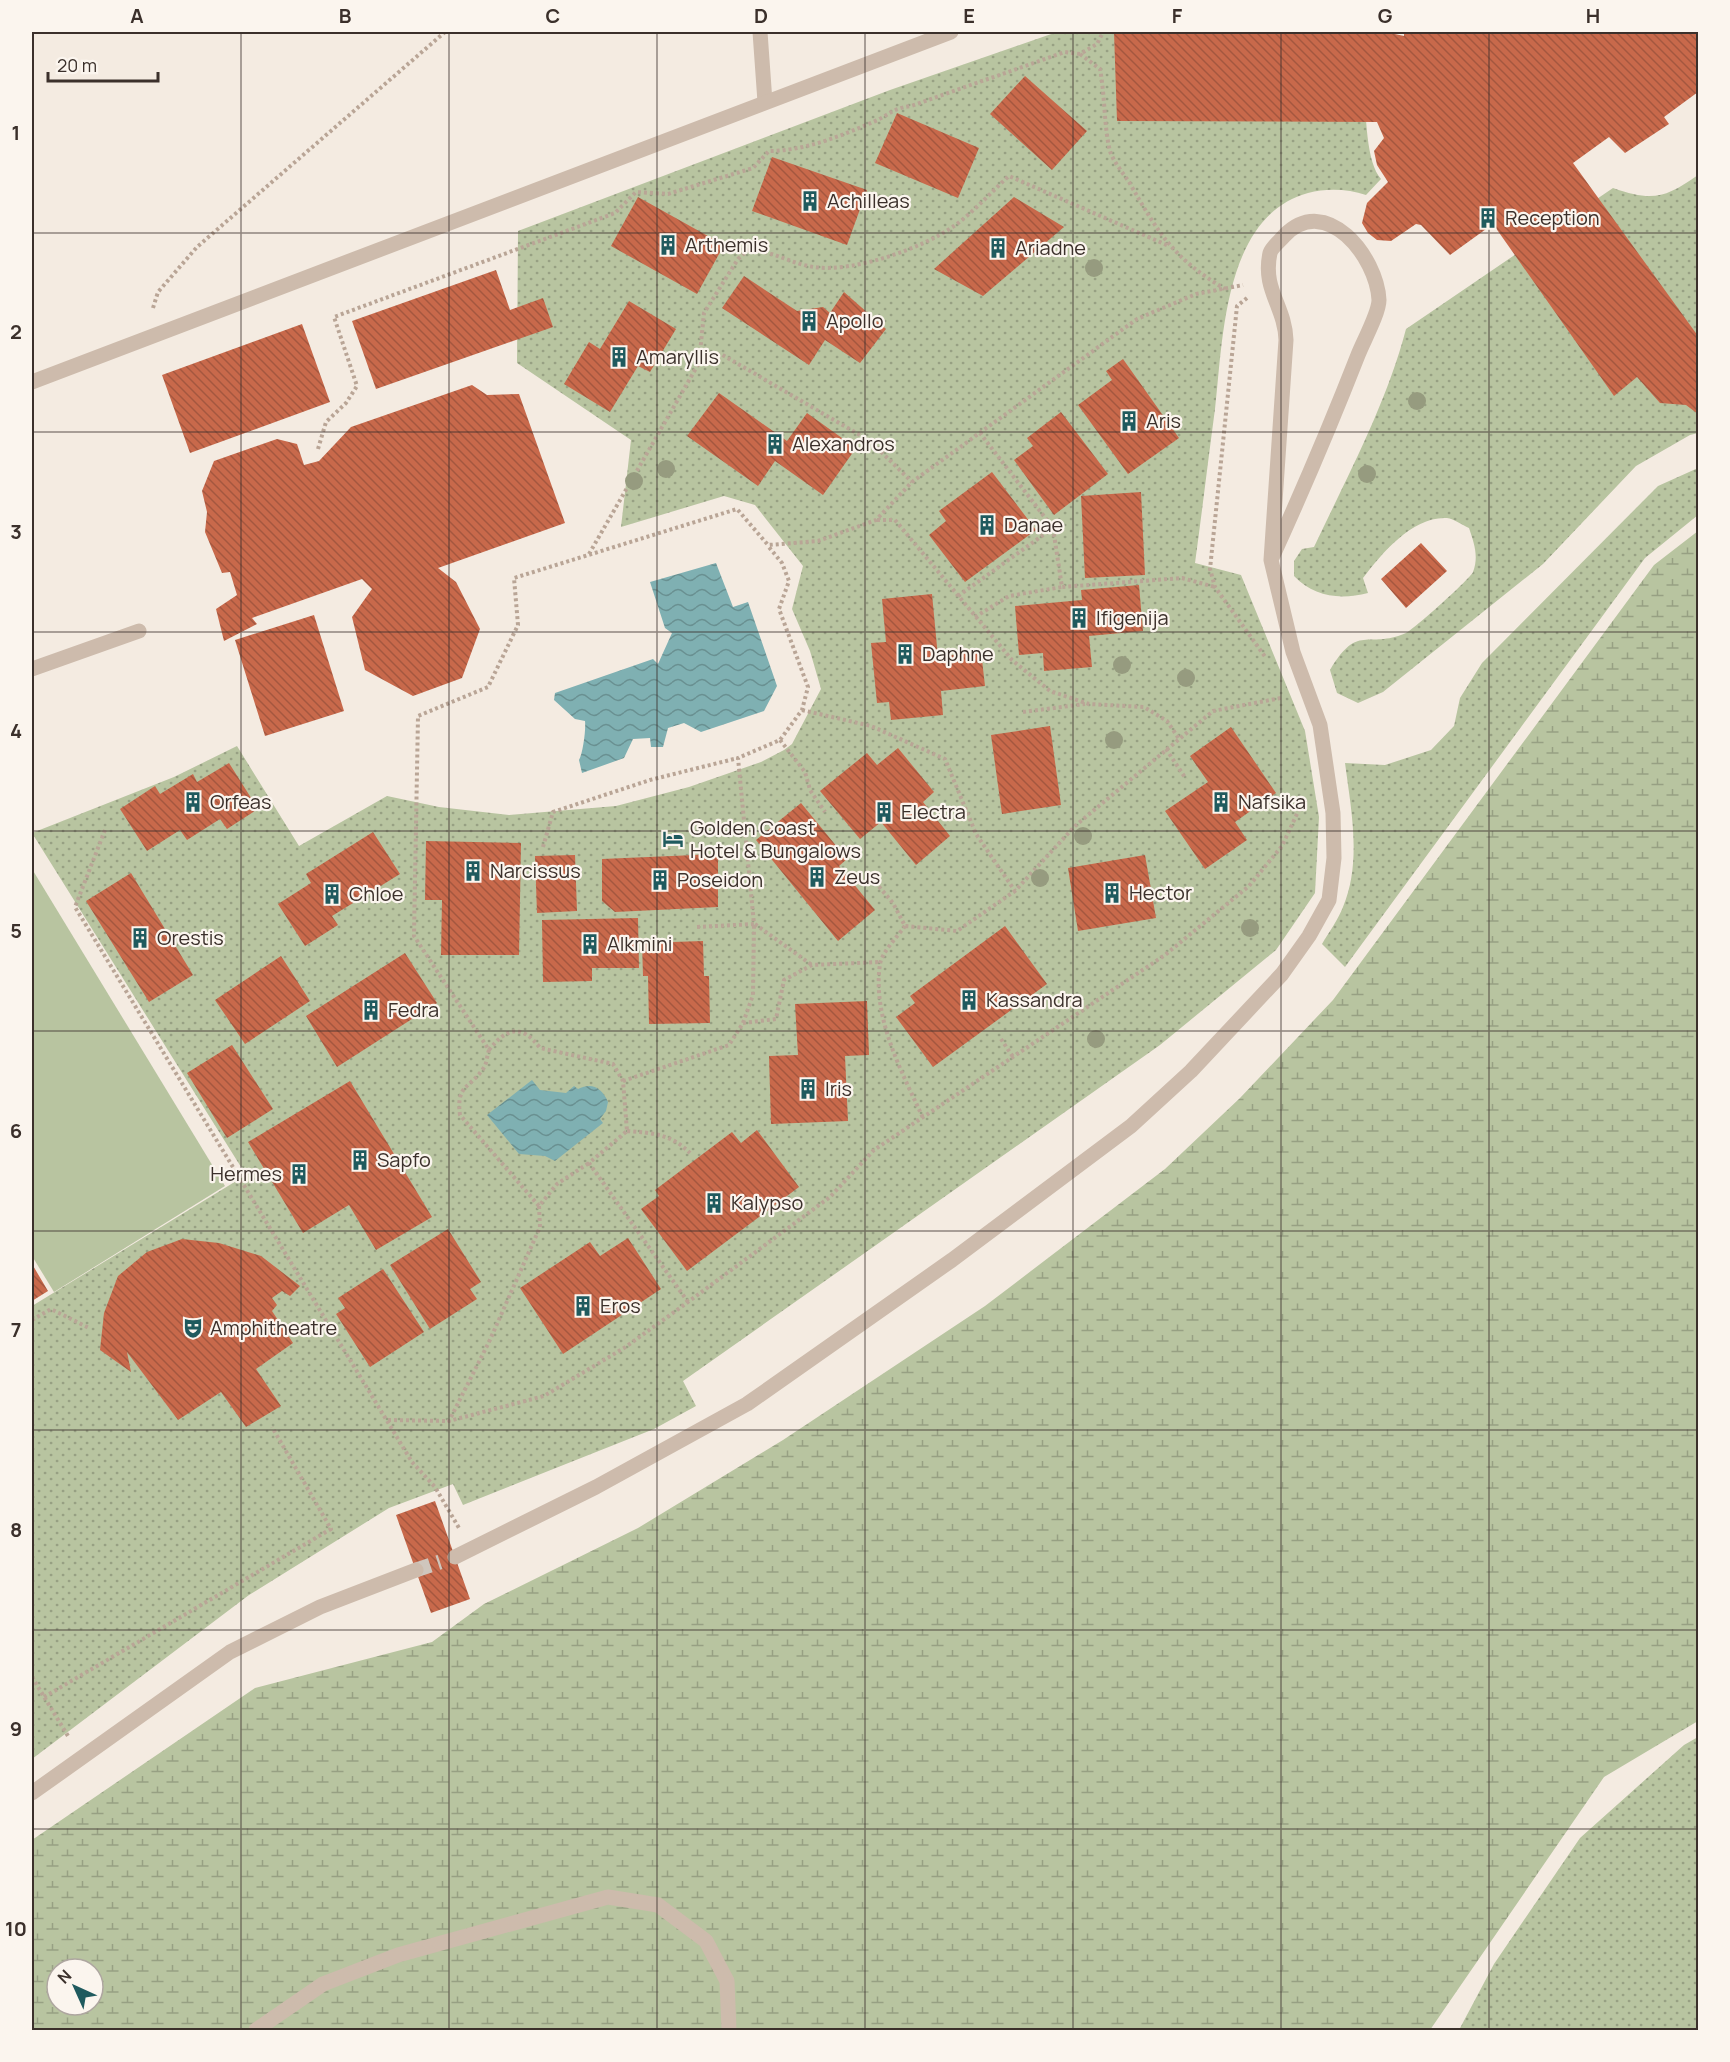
<svg xmlns="http://www.w3.org/2000/svg" width="1730" height="2062" viewBox="0 0 1730 2062" font-family="Manrope,sans-serif">
  <style>
    .grass { fill: url(#grass-dots) }
    .wetland { fill: url(#wetland-marsh); fill-rule: evenodd }
    .park { fill: #b8c4a0 }
    .water { fill: url(#water-waves) }
    .building { fill: url(#building-back-hatch) }
    .lines { fill: none; stroke-linecap: round; stroke-linejoin: round }
    .street-tunnel { stroke: #cfc6bd; stroke-width: 15; stroke-dasharray: 15 8; stroke-linecap: butt }
    .path { stroke: #b9a596; stroke-width: 4; stroke-dasharray: 3 3; stroke-linecap: butt }
    .lane { stroke: #cdbbac; stroke-width: 15 }
    .street { stroke: #cdbbac; stroke-width: 15 }
    .tree { fill: #969b7f }
    .grid { fill: none; stroke: #3b302b; stroke-width: 1.5; stroke-opacity: 0.55 }
    .labels { text-anchor: middle; stroke-width: 4.5; stroke-linejoin: round; paint-order: stroke }
    .poi-label { font-size: 20px; fill: #3b302b; stroke: #fbf5ee; text-anchor: start }
    .neatline { fill: none; stroke: #3b302b; stroke-width: 2 }
    .grid-label { font-size: 20px; text-anchor: middle; font-weight: bold; fill: #3b302b }
  </style>
  <defs>
    <pattern id="grass-dots" width="8" height="8" patternUnits="userSpaceOnUse" patternTransform="scale(1.5)"><rect width="8" height="8" fill="#b8c4a0"/><path d="M2 2h.1M6 6h.1" fill="none" stroke="#97a083" stroke-width="1.8" stroke-linecap="round"/></pattern>
    <pattern id="wetland-marsh" width="20" height="14" patternUnits="userSpaceOnUse" patternTransform="scale(1.5)"><rect width="20" height="14" fill="#b8c4a0"/><path d="M1 5h8M5 5V1M11 12h8M15 12V8" fill="none" stroke="#97a083"/></pattern>
    <pattern id="water-waves" width="16" height="10" patternUnits="userSpaceOnUse" patternTransform="scale(1.5)"><rect width="16" height="10" fill="#7fb0b2"/><path d="M0 5q4-4 8 0t8 0" fill="none" stroke="#699091"/></pattern>
    <pattern id="building-back-hatch" width="6" height="6" patternUnits="userSpaceOnUse" patternTransform="scale(1.5)"><rect width="6" height="6" fill="#c8694b"/><path d="M-1 5l2 2M0 0l6 6M5-1l2 2" fill="none" stroke="#a4573f"/></pattern>
  </defs>
  <rect width="100%" height="100%" fill="#f4ebe1"/>
  <!-- grass -->
  <path class="grass" d="M 1057,32 L 1365,32 C 1366,65 1360,156 1381,179 L 1366,195 C 1348,189 1327,188 1308,193 C 1224,216 1223,338 1215,409 C 1208,461 1202,512 1195,563 L 1241,575 L 1305,731 L 1319,817 L 1315,893 L 1276,950 L 1160,1045 L 683,1381 L 696,1406 L 654,1429 L 463,1505 L 453,1484 L 389,1508 L 249,1595 L 32,1759 L 32,1306 L 246,1175 L 32,833 L 174,777 L 237,746 L 299,846 L 387,796 L 439,807 L 509,815 L 616,806 L 689,787 L 761,762 L 784,750 L 792,744 L 821,689 L 810,651 L 792,609 L 803,566 L 755,505 L 724,496 L 621,527 L 631,440 L 517,363 L 518,231 L 890,90 Z
    M 1698,175 L 1698,433 L 1690,435 L 1636,466 L 1543,564 L 1383,692 L 1358,703 L 1337,693 L 1330,670 C 1359,622 1366,650 1406,633 C 1413,630 1471,578 1473,572 C 1479,556 1474,543 1469,528 C 1462,525 1454,519 1447,518 C 1413,516 1382,553 1363,578 L 1368,593 C 1340,600 1314,597 1294,576 L 1294,561 L 1302,549 L 1314,547 C 1348,475 1386,405 1406,329 L 1613,188 C 1653,202 1665,198 1698,175 Z
    M 1698,468 L 1698,515 L 1645,558 L 1345,967 L 1322,944 C 1329,932 1338,920 1343,907 C 1362,862 1351,809 1345,763 L 1385,765 L 1431,750 L 1454,726 L 1460,698 L 1482,663 L 1658,486 Z
    M 1698,1737 L 1698,2030 L 1459,2030 L 1494,1964 L 1580,1838 L 1684,1745 Z"/>
  <!-- wetland -->
  <path class="wetland" d="M 1698,531 L 1698,1721 L 1604,1777 L 1430,2030 L 32,2030 L 32,1840 L 255,1688 L 432,1642 L 484,1604 L 638,1528 L 783,1440 L 985,1306 L 1165,1169 L 1240,1098 L 1333,1000 L 1654,565 ZM 57,1969 L 93,1969 L 93,2005 L 57,2005 Z"/>
  <!-- park -->
  <path class="park" d="M 32,869 L 225,1186 L 54,1292 L 32,1256 Z"/>
  <!-- water -->
  <path class="water" d="M 716,563 L 733,607 L 748,602 L 777,686 L 764,711 L 701,732 L 684,723 L 668,728 L 663,747 L 651,747 L 650,738 L 633,739 L 624,758 L 582,773 L 579,760 C 583,753 586,729 585,721 L 575,719 L 554,700 L 555,693 L 653,659 L 658,664 L 672,633 L 665,628 L 650,582 Z
    M 532,1080 L 540,1090 L 566,1093 L 574,1086 L 578,1089 C 592,1082 602,1088 608,1102 L 606,1111 L 600,1119 L 603,1123 L 555,1161 L 545,1156 L 519,1154 L 487,1115 Z"/>
  <!-- building -->
  <path class="building" d="M 1114,32 L 1386,32 L 1404,36 L 1404,32 L 1698,32 L 1698,92 L 1664,117 L 1669,124 L 1625,153 L 1609,137 L 1573,163 L 1698,336 L 1698,414 L 1686,405 L 1660,403 L 1637,377 L 1614,396 L 1493,224 L 1450,255 L 1421,225 L 1416,224 L 1391,241 L 1377,240 L 1368,233 L 1362,223 L 1367,203 L 1388,182 L 1377,165 L 1374,151 L 1384,138 L 1377,122 L 1117,121 Z
    M 1025,76 L 1087,131 L 1052,170 L 990,114 Z
    M 897,113 L 979,148 L 958,198 L 875,163 Z
    M 772,157 L 867,190 L 847,245 L 752,211 Z
    M 638,197 L 724,245 L 697,294 L 611,246 Z
    M 1014,197 L 1064,227 L 983,296 L 934,269 Z
    M 496,270 L 510,310 L 543,298 L 553,327 L 376,389 L 352,321 Z
    M 744,276 L 797,311 L 823,307 L 830,313 L 844,292 L 886,329 L 860,363 L 825,340 L 809,365 L 722,308 Z
    M 629,301 L 676,329 L 650,372 L 638,366 L 610,412 L 564,384 L 589,342 L 600,349 Z
    M 302,324 L 330,402 L 190,453 L 162,375 Z
    M 1123,359 L 1179,438 L 1128,474 L 1078,405 L 1112,380 L 1106,371 Z
    M 472,385 L 487,395 L 519,394 L 565,523 L 438,568 L 456,582 L 480,629 L 462,678 L 413,696 L 365,670 L 352,617 L 372,589 L 362,579 L 252,618 L 257,624 L 224,641 L 216,609 L 237,595 L 230,572 L 222,573 L 205,532 L 207,512 L 202,491 L 214,461 L 277,439 L 297,444 L 304,465 L 319,461 L 351,427 Z
    M 719,393 L 787,441 L 807,413 L 856,448 L 823,495 L 775,461 L 758,486 L 687,436 Z
    M 1061,412 L 1108,474 L 1054,515 L 1014,460 L 1033,446 L 1027,438 Z
    M 992,472 L 1036,530 L 965,582 L 929,535 L 946,521 L 939,511 Z
    M 1141,492 L 1145,575 L 1085,578 L 1081,496 Z
    M 1421,543 L 1447,571 L 1406,608 L 1381,579 Z
    M 1139,585 L 1143,631 L 1089,636 L 1092,667 L 1044,671 L 1043,653 L 1019,655 L 1015,606 L 1082,600 L 1081,590 Z
    M 932,594 L 938,657 L 981,651 L 985,686 L 941,691 L 943,715 L 891,720 L 889,702 L 877,703 L 871,643 L 886,642 L 882,599 Z
    M 314,615 L 344,711 L 265,736 L 235,640 Z
    M 1050,726 L 1061,805 L 1002,814 L 991,735 Z
    M 1231,727 L 1276,793 L 1235,822 L 1247,840 L 1205,869 L 1165,811 L 1208,782 L 1190,756 Z
    M 898,748 L 934,792 L 923,802 L 950,836 L 916,865 L 881,822 L 860,839 L 820,791 L 867,753 L 877,765 Z
    M 229,763 L 258,809 L 227,829 L 220,819 L 187,840 L 180,830 L 147,851 L 120,809 L 155,786 L 160,794 L 193,774 L 197,782 Z
    M 801,803 L 847,859 L 839,866 L 875,910 L 838,941 L 756,840 Z
    M 373,832 L 400,874 L 332,916 L 338,925 L 305,946 L 278,904 L 311,883 L 306,874 Z
    M 426,841 L 521,843 L 519,955 L 441,955 L 442,900 L 425,900 Z
    M 718,854 L 718,907 L 615,912 L 602,901 L 602,859 Z
    M 575,855 L 577,911 L 537,913 L 535,856 Z
    M 1145,855 L 1156,918 L 1078,931 L 1068,868 Z
    M 131,873 L 193,975 L 149,1002 L 86,901 Z
    M 638,918 L 639,968 L 592,968 L 592,981 L 543,982 L 542,920 Z
    M 1005,926 L 1047,984 L 933,1067 L 896,1017 L 915,1003 L 910,996 Z
    M 703,941 L 704,976 L 709,976 L 710,1023 L 649,1024 L 648,976 L 643,976 L 642,943 Z
    M 405,953 L 437,1003 L 337,1067 L 306,1016 Z
    M 281,956 L 310,1001 L 245,1044 L 215,1000 Z
    M 867,1001 L 869,1055 L 845,1056 L 848,1121 L 771,1124 L 769,1056 L 798,1055 L 795,1004 Z
    M 232,1045 L 273,1109 L 227,1138 L 187,1073 Z
    M 350,1081 L 432,1217 L 376,1250 L 349,1205 L 303,1233 L 248,1142 Z
    M 757,1130 L 799,1187 L 687,1271 L 641,1209 L 659,1196 L 655,1190 L 732,1132 L 741,1143 Z
    M 448,1229 L 481,1282 L 470,1289 L 477,1299 L 430,1329 L 390,1265 Z
    M 628,1238 L 661,1289 L 563,1354 L 520,1288 L 590,1242 L 600,1256 Z
    M 182,1239 L 219,1243 L 261,1256 L 300,1286 L 290,1296 L 282,1291 L 272,1298 L 277,1305 L 272,1311 L 293,1343 L 256,1369 L 281,1406 L 246,1427 L 221,1392 L 178,1420 L 127,1352 L 131,1372 L 100,1350 L 104,1313 L 118,1276 L 147,1252 Z
    M 32,1264 L 48,1291 L 32,1301 Z
    M 383,1269 L 424,1332 L 370,1367 L 336,1314 L 345,1308 L 338,1298 Z
    M 435,1501 L 470,1599 L 431,1613 L 396,1515 Z"/>
  <g class="lines">
    <!-- street-tunnel -->
    <path class="street-tunnel" d="M 416,1570 L 440,1562"/>
    <!-- path -->
    <path class="path" d="M 1080,54 L 1100,69 C 1105,95 1104,128 1110,151 C 1113,161 1123,173 1129,182 C 1159,234 1173,258 1225,289
      M 1247,298 L 1237,306 L 1210,569 L 1215,587 L 1266,658
      M 153,308 L 158,292 L 197,247 L 445,32
      M 699,363 L 704,313 L 738,259 L 748,250 C 772,250 791,264 814,267 C 853,273 923,248 954,226 C 974,212 991,192 1009,176 L 1169,246
      M 318,449 L 326,422 L 346,403 L 357,386 L 334,317 L 615,213 L 636,192 L 668,194 L 753,168 L 769,151 C 804,151 841,136 873,122 C 890,115 890,109 911,106 L 1065,52 L 1080,54 L 1097,44 L 1103,32
      M 877,520 L 895,520 L 1012,660 L 1050,691 L 1089,704 L 1144,707 L 1167,721 L 1179,739
      M 1053,528 L 1062,587 L 1182,578 L 1215,587
      M 589,554 L 699,363 L 721,354 L 870,441 L 912,482
      M 958,596 L 1053,528 L 980,433
      M 975,617 L 1009,596 L 1062,587
      M 802,710 L 871,726 L 945,759 L 976,834 L 1015,891 L 1075,826 L 1213,711 L 1281,698
      M 1023,712 L 1085,704
      M 780,740 L 805,772 L 810,790 L 825,812
      M 1166,749 L 1186,779
      M 105,830 L 75,907 L 412,1462 L 435,1487 L 459,1528
      M 543,847 L 553,812 L 650,780 L 738,758
      M 875,882 L 893,903 L 905,926 L 957,931 L 1015,891
      M 755,924 L 812,965
      M 905,926 C 898,936 882,952 880,964 C 872,1018 902,1072 923,1118
      M 697,927 L 754,924 L 738,758 L 780,740 L 802,710 L 808,687 L 779,609 L 789,581 L 782,563 L 768,546
      M 743,1023 L 776,1019 L 784,980 L 812,965 L 880,962
      M 1001,1039 L 1013,1057
      M 489,1050 C 487,1055 487,1064 483,1069 C 469,1089 456,1085 460,1115 L 539,1206 L 557,1184 L 589,1163
      M 623,1081 L 729,1045 L 743,1023 L 753,995 L 754,924
      M 627,1131 C 653,1133 671,1134 690,1153
      M 539,1206 L 540,1227 L 489,1342 L 449,1421 L 544,1396 L 624,1348 L 688,1302 L 830,1197 L 874,1150 L 1165,955 L 1249,886 L 1282,846 L 1303,801
      M 688,1302 L 589,1163 L 627,1131 L 623,1081 L 613,1064 L 540,1048 C 522,1024 507,1027 489,1050 L 414,936 L 418,716 L 488,687 L 518,625 L 514,578 L 737,509 L 768,545 L 818,541 L 876,520 L 912,482 L 1137,319 L 1196,294 L 1243,285
      M 32,1320 L 51,1309 L 89,1328
      M 388,1420 L 449,1421
      M 32,1677 L 68,1736
      M 44,1697 L 331,1529 L 272,1427"/>
    <!-- lane -->
    <path class="lane" d="M 760,32 L 765,102
      M 455,1557 L 596,1487 L 747,1404 L 952,1260 L 1131,1126 L 1191,1071 L 1282,974 L 1309,936 L 1329,900 L 1334,858 L 1333,813 L 1320,725 L 1293,652 L 1271,560 L 1286,340 C 1285,306 1262,290 1270,253 C 1272,247 1280,241 1284,236 C 1326,192 1377,257 1379,300 C 1379,313 1363,342 1358,355 C 1331,424 1302,492 1271,560
      M 256,2030 L 323,1984 L 398,1955 L 608,1897 L 658,1905 L 706,1941 L 727,1981 L 729,2030"/>
    <!-- street -->
    <path class="street" d="M 32,382 L 951,32
      M 32,669 L 139,631
      M 32,1793 L 230,1652 L 320,1607 L 416,1570"/>
  </g>
  <!-- trees -->
  <g class="tree">
    <circle cx="1094" cy="268" r="9"/>
    <circle cx="1417" cy="401" r="9"/>
    <circle cx="666" cy="469" r="9"/>
    <circle cx="1367" cy="474" r="9"/>
    <circle cx="634" cy="481" r="9"/>
    <circle cx="1122" cy="665" r="9"/>
    <circle cx="1186" cy="678" r="9"/>
    <circle cx="1114" cy="740" r="9"/>
    <circle cx="1083" cy="836" r="9"/>
    <circle cx="1040" cy="878" r="9"/>
    <circle cx="1250" cy="928" r="9"/>
    <circle cx="1096" cy="1039" r="9"/>
  </g>
  <!-- grid -->
  <path class="grid" d="M 241,32 L 241,2030M 449,32 L 449,2030M 657,32 L 657,2030M 865,32 L 865,2030M 1073,32 L 1073,2030M 1281,32 L 1281,2030M 1489,32 L 1489,2030M 32,233 L 1698,233M 32,432 L 1698,432M 32,632 L 1698,632M 32,831 L 1698,831M 32,1031 L 1698,1031M 32,1231 L 1698,1231M 32,1430 L 1698,1430M 32,1630 L 1698,1630M 32,1829 L 1698,1829"/>
  <!-- icons -->
  <defs>
    <g id="building-bare" transform="scale(1.62)"><path d="M-4-6H4V6H1V3H-1V6H-4ZM-2.5-4.3h1.7v1.8h-1.7ZM.8-4.3h1.7v1.8H.8ZM-2.5-1h1.7V.8h-1.7ZM.8-1h1.7V.8H.8Z" fill="#1f5a5e" stroke="#fbf5ee" stroke-width="2.5" paint-order="stroke"/></g>
    <g id="hotel-bare" transform="scale(1.62)"><path d="M-6-4.5h1.5V1H6V5H4.5V3h-9V5H-6ZM-4 0a1.8 1.8 0 1 1 3.6 0ZM.5 0V-2.5h3Q6-2.5 6 0Z" fill="#1f5a5e" stroke="#fbf5ee" stroke-width="2.5" paint-order="stroke"/></g>
    <g id="theatre-bare" transform="scale(1.62)"><path d="M-5-5.5Q0-4 5-5.5V0Q5 5 0 6Q-5 5-5 0ZM-3.3-2.5H-1v1.5H-3.3ZM1-2.5H3.3v1.5H1ZM-2.8 1Q0 5.5 2.8 1Z" fill="#1f5a5e" stroke="#fbf5ee" stroke-width="2.5" paint-order="stroke"/></g>
  </defs>
  <g fill-rule="evenodd">
    <use href="#building-bare" x="810" y="201"/>
    <use href="#building-bare" x="1488" y="218"/>
    <use href="#building-bare" x="668" y="245"/>
    <use href="#building-bare" x="998" y="248"/>
    <use href="#building-bare" x="809" y="321"/>
    <use href="#building-bare" x="619" y="357"/>
    <use href="#building-bare" x="1129" y="421"/>
    <use href="#building-bare" x="775" y="444"/>
    <use href="#building-bare" x="987" y="525"/>
    <use href="#building-bare" x="1079" y="618"/>
    <use href="#building-bare" x="905" y="654"/>
    <use href="#building-bare" x="193" y="802"/>
    <use href="#building-bare" x="1221" y="802"/>
    <use href="#building-bare" x="884" y="812"/>
    <use href="#hotel-bare" x="673" y="839"/>
    <use href="#building-bare" x="473" y="871"/>
    <use href="#building-bare" x="817" y="877"/>
    <use href="#building-bare" x="660" y="880"/>
    <use href="#building-bare" x="1112" y="893"/>
    <use href="#building-bare" x="332" y="894"/>
    <use href="#building-bare" x="140" y="938"/>
    <use href="#building-bare" x="590" y="944"/>
    <use href="#building-bare" x="969" y="1000"/>
    <use href="#building-bare" x="371" y="1010"/>
    <use href="#building-bare" x="808" y="1089"/>
    <use href="#building-bare" x="360" y="1160"/>
    <use href="#building-bare" x="299" y="1174"/>
    <use href="#building-bare" x="714" y="1203"/>
    <use href="#building-bare" x="583" y="1306"/>
    <use href="#theatre-bare" x="193" y="1328"/>
  </g>
  <g class="labels">
    <!-- poi labels -->
    <g class="poi-label">
      <text x="827" y="208">Achilleas</text>
      <text x="1505" y="225">Reception</text>
      <text x="685" y="252">Arthemis</text>
      <text x="1015" y="255">Ariadne</text>
      <text x="826" y="328">Apollo</text>
      <text x="636" y="364">Amaryllis</text>
      <text x="1146" y="428">Aris</text>
      <text x="792" y="451">Alexandros</text>
      <text x="1004" y="532">Danae</text>
      <text x="1096" y="625">Ifigenija</text>
      <text x="922" y="661">Daphne</text>
      <text x="210" y="809">Orfeas</text>
      <text x="1238" y="809">Nafsika</text>
      <text x="901" y="819">Electra</text>
      <text x="690" y="835">Golden Coast<tspan x="690" dy="23">Hotel &amp; Bungalows</tspan></text>
      <text x="490" y="878">Narcissus</text>
      <text x="834" y="884">Zeus</text>
      <text x="677" y="887">Poseidon</text>
      <text x="1129" y="900">Hector</text>
      <text x="349" y="901">Chloe</text>
      <text x="157" y="945">Orestis</text>
      <text x="607" y="951">Alkmini</text>
      <text x="986" y="1007">Kassandra</text>
      <text x="388" y="1017">Fedra</text>
      <text x="825" y="1096">Iris</text>
      <text x="377" y="1167">Sapfo</text>
      <text x="282" y="1181" text-anchor="end">Hermes</text>
      <text x="731" y="1210">Kalypso</text>
      <text x="600" y="1313">Eros</text>
      <text x="210" y="1335">Amphitheatre</text>
    </g>
  </g>
  <!-- border -->
  <rect width="1730" height="2062" fill="none" stroke="#fbf5ee" stroke-width="66"/>
  <!-- north arrow -->
  <g transform="translate(75 1987) rotate(315)"><circle r="28" fill="#fbf5ee" stroke="#aea6a0" stroke-width="1.5"/>
  <path d="M0-4.5L10 22L0 15L-10 22Z" fill="#1f5a5e"/>
  <text y="-9" font-size="16" font-weight="bold" text-anchor="middle" fill="#3b302b">N</text>
  </g>
  <!-- scale -->
  <path d="M48 72v9h110v-9" fill="none" stroke="#3b302b" stroke-width="3"/>
  <text x="57" y="72" font-size="18" fill="#3b302b" stroke="#fbf5ee" stroke-width="4.5" paint-order="stroke">20 m</text>
  <rect x="33" y="33" width="1664" height="1996" class="neatline"/>
  <g class="grid-label">
    <text x="137" y="23">A</text>
    <text x="345" y="23">B</text>
    <text x="553" y="23">C</text>
    <text x="761" y="23">D</text>
    <text x="969" y="23">E</text>
    <text x="1177" y="23">F</text>
    <text x="1385" y="23">G</text>
    <text x="1593" y="23">H</text>
    <text x="16" y="140">1</text>
    <text x="16" y="339">2</text>
    <text x="16" y="539">3</text>
    <text x="16" y="738">4</text>
    <text x="16" y="938">5</text>
    <text x="16" y="1138">6</text>
    <text x="16" y="1337">7</text>
    <text x="16" y="1537">8</text>
    <text x="16" y="1736">9</text>
    <text x="16" y="1936">10</text>
  </g>
</svg>
